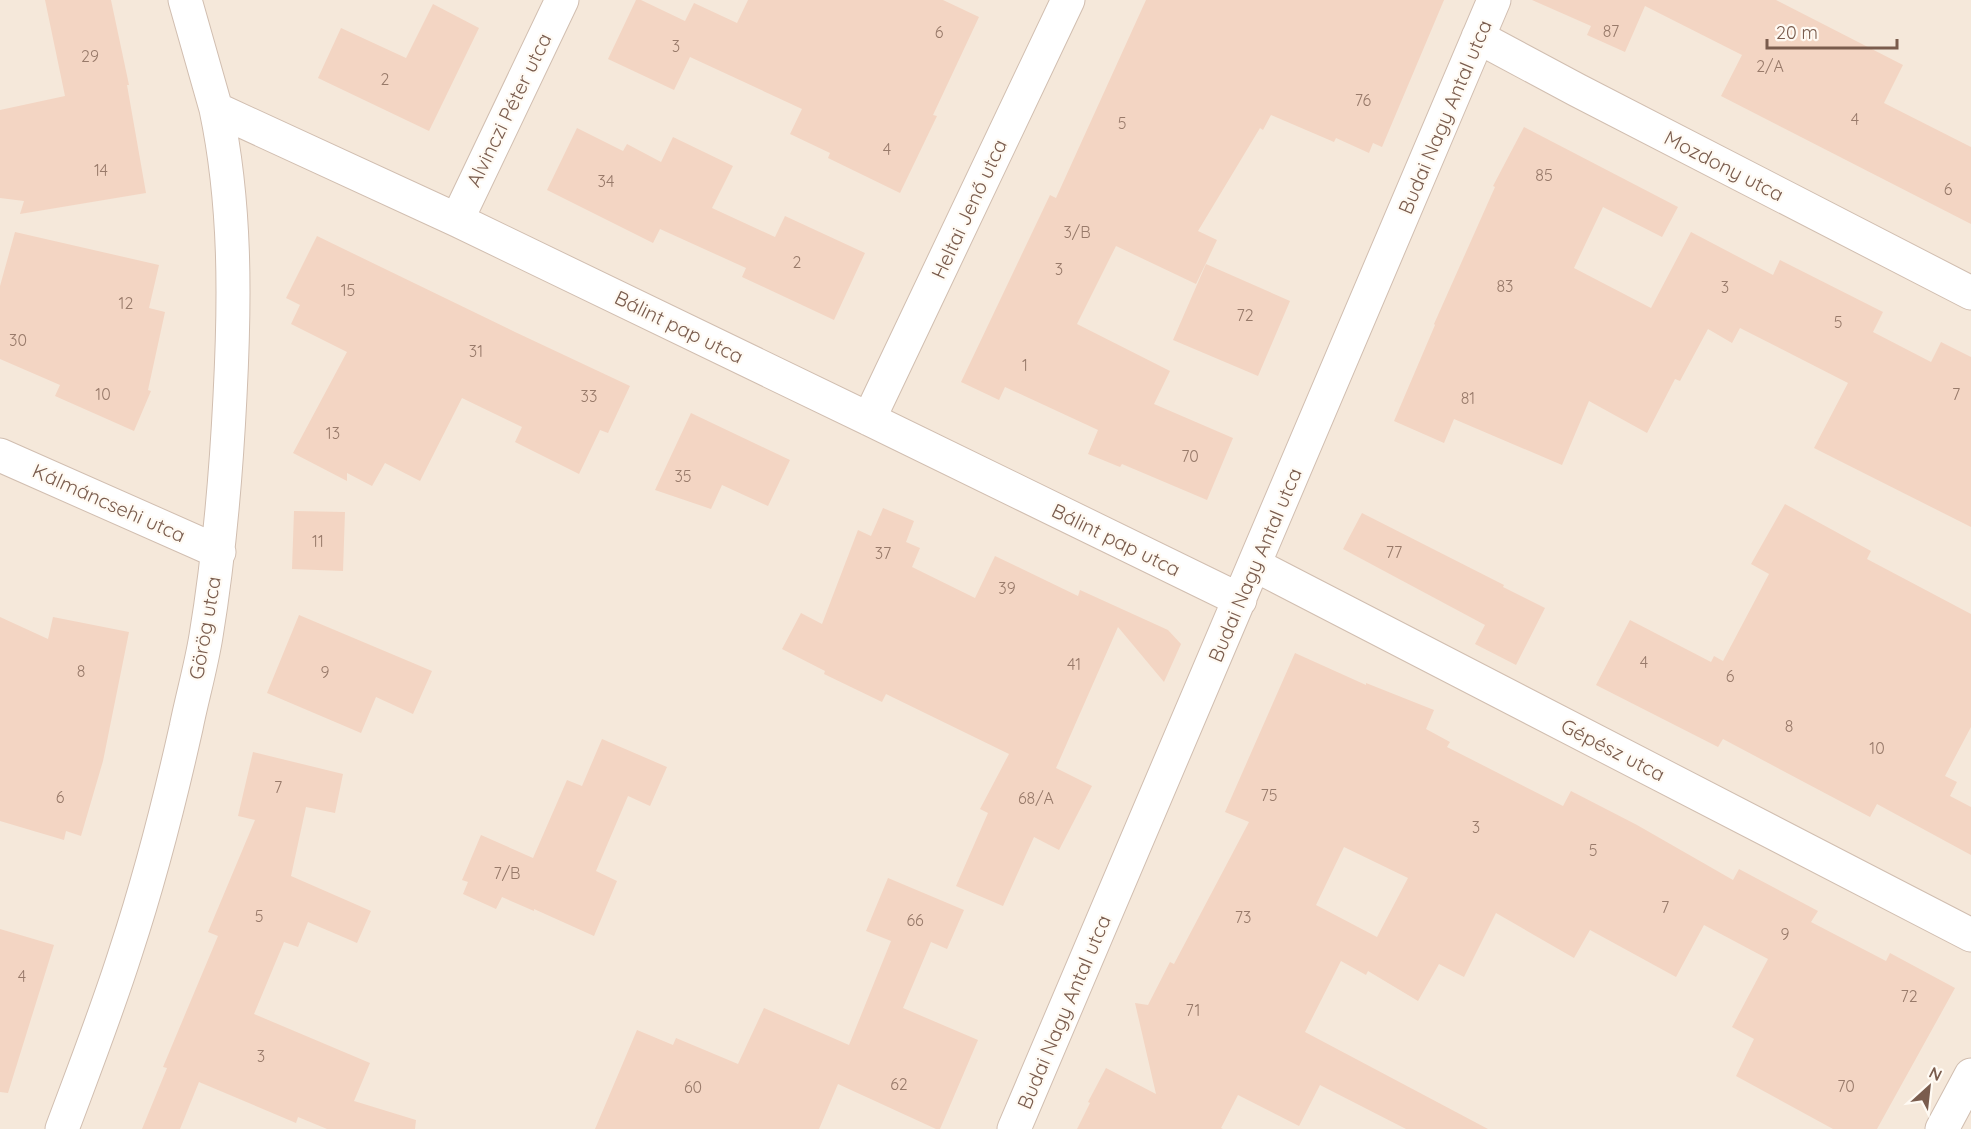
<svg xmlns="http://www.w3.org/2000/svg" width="1971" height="1129" viewBox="0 0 1971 1129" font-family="Quicksand,sans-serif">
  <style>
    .residential { fill: #f5e8da }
    .building { fill: #f3d5c3; fill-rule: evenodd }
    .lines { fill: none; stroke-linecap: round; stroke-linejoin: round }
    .minor-casing { stroke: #d1beb0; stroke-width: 35 }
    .minor { stroke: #fff; stroke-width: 33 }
    .labels { text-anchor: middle; stroke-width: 4.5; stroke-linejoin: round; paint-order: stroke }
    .number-label { font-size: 16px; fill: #987a6a }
    .street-label { font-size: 20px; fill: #7a5c4d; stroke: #fffaf3 }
  </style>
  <rect width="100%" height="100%" fill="#fdf6ec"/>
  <!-- residential -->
  <path class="residential" d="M 0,0 L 1971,0 L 1971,1129 L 0,1129 Z"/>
  <!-- building -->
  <path class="building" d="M 45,0 L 111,0 L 129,85 L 127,85 L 146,193 L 20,214 L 24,201 L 0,198 L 0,110 L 65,96 Z
    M 636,0 L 641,0 L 685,21 L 694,3 L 737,23 L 748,0 L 943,0 L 979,17 L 933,115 L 937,116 L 900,193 L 828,158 L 830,153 L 790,134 L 802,109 L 690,57 L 674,90 L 608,59 Z
    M 1146,0 L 1444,0 L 1382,147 L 1373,143 L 1369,153 L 1336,138 L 1334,142 L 1271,115 L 1263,130 L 1260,128 L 1198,231 L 1217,240 L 1196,284 L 1116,246 L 1077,324 L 1170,371 L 1154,404 L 1233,438 L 1207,500 L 1122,464 L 1120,467 L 1088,454 L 1098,430 L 1005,387 L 999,400 L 961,382 L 1050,195 L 1056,198 Z
    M 1532,0 L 1776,0 L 1903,65 L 1884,103 L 1971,147 L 1971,224 L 1721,96 L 1742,55 L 1645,6 L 1625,52 L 1587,35 L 1591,26 Z
    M 433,4 L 479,28 L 429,131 L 318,78 L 341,28 L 406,58 Z
    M 1524,127 L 1678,207 L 1662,237 L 1603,207 L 1574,268 L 1651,308 L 1691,232 L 1773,275 L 1780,260 L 1883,312 L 1873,332 L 1931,362 L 1941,342 L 1971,357 L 1971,527 L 1814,448 L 1848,383 L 1740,328 L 1732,343 L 1708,329 L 1680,381 L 1675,379 L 1647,433 L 1589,401 L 1562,465 L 1454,419 L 1444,443 L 1394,421 L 1435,325 L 1434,324 L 1495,187 L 1493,186 Z
    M 577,128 L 623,151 L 627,144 L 661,162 L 673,137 L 733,166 L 712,208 L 775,237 L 785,216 L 865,253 L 834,320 L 742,277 L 746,268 L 660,229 L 653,243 L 547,190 Z
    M 15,232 L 159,265 L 149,308 L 165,312 L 148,390 L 151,391 L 134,431 L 55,396 L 60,385 L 0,359 L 0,286 Z
    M 317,236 L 515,332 L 630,386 L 608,433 L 600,430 L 579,474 L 515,442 L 522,427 L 462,398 L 420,481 L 385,463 L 372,486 L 347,473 L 347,481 L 293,453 L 347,352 L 291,324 L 300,305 L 286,298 Z
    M 1206,264 L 1290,301 L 1258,376 L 1173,340 Z
    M 691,413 L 790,460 L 768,506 L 722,485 L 711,509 L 655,490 Z
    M 1785,504 L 1871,551 L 1867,559 L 1971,614 L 1971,727 L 1945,776 L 1957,782 L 1950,796 L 1971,807 L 1971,855 L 1877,804 L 1870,817 L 1723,739 L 1718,747 L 1596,685 L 1630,620 L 1711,662 L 1714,656 L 1723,661 L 1769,574 L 1751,564 Z
    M 883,508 L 914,521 L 906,542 L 920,548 L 912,567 L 975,598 L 995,556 L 1078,596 L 1080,590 L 1168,630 L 1181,644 L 1164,682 L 1118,627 L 1056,768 L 1092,786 L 1059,850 L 1034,837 L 1003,906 L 956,886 L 988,813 L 980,809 L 1009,754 L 886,694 L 882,702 L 824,674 L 825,671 L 782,649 L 801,613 L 822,624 L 858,530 L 871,536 Z
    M 294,511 L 345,512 L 343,571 L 292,569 Z
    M 1362,513 L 1504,585 L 1503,587 L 1545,608 L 1516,665 L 1475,644 L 1485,625 L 1343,549 Z
    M 299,615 L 432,671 L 413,714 L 376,697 L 361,733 L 267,693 Z
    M 0,617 L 48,639 L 53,617 L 129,632 L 103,761 L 81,836 L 66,831 L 64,840 L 0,821 Z
    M 1295,653 L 1366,685 L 1366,683 L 1434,710 L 1426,729 L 1450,742 L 1447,747 L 1563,806 L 1571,791 L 1637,825 L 1733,880 L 1739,869 L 1818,911 L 1811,922 L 1886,961 L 1890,953 L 1955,988 L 1877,1129 L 1833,1129 L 1736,1076 L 1754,1039 L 1732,1027 L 1768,959 L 1704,925 L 1676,977 L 1590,930 L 1574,958 L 1496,913 L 1464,977 L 1439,964 L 1418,1001 L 1368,971 L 1366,975 L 1341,961 L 1305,1032 L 1488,1129 L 1406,1129 L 1320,1085 L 1299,1126 L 1238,1095 L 1221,1128 L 1223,1129 L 1077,1129 L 1090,1103 L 1088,1102 L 1106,1068 L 1156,1094 L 1135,1003 L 1148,1005 L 1170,962 L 1174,964 L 1249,822 L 1225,812 ZM 1344,847 L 1408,878 L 1377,937 L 1316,905 Z
    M 602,739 L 667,767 L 650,806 L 628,796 L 596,871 L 617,881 L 594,936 L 534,909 L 534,911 L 502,897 L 496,909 L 463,894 L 468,882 L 462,880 L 481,835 L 533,858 L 567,780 L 582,786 Z
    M 253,752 L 343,774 L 335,813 L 306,807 L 291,876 L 371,911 L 357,943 L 308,922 L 298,947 L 284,942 L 254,1014 L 370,1063 L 354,1101 L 416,1120 L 415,1129 L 327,1129 L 298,1117 L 296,1123 L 199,1082 L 180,1129 L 142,1129 L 167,1068 L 163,1067 L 218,936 L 208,932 L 255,820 L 238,816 Z
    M 888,878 L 964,910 L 947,949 L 931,942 L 903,1008 L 978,1040 L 940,1129 L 936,1129 L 838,1084 L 819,1129 L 595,1129 L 637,1030 L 673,1045 L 676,1038 L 738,1064 L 764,1008 L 849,1045 L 891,941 L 866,931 Z
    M 0,929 L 54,945 L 8,1093 L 0,1092 Z"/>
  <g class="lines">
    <!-- minor casing -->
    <g class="minor-casing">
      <path id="minor" d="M 185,0 L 216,109 L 457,220 L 869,419 L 1240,600
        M 1478,37 L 1577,90 L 1971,293
        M 457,220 L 562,0
        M 869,419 L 1068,0
        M 0,455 L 219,552
        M 1255,565 L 1971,935
        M 62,1129 C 84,1070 107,1011 126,951 C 150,878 169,804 186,728 C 192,698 201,667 206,636 C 219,557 226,477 230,396 C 235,300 236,204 216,109
        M 1014,1129 L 1494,0
        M 1942,1129 L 1971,1075"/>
    </g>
    <!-- minor -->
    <use href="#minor" class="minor"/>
  </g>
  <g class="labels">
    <!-- number labels -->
    <g class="number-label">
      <text x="1611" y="37">87</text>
      <text x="939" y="38">6</text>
      <text x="676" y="52">3</text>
      <text x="90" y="62">29</text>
      <text x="1770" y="72">2/A</text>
      <text x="385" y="85">2</text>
      <text x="1363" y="106">76</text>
      <text x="1855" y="125">4</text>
      <text x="1122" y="129">5</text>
      <text x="887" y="155">4</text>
      <text x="101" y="176">14</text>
      <text x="1544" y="181">85</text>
      <text x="606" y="187">34</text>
      <text x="1948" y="195">6</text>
      <text x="1077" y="238">3/B</text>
      <text x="797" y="268">2</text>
      <text x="1059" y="275">3</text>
      <text x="1505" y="292">83</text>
      <text x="1725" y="293">3</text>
      <text x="348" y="296">15</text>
      <text x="126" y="309">12</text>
      <text x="1245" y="321">72</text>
      <text x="1838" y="328">5</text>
      <text x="18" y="346">30</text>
      <text x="476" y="357">31</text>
      <text x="1025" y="371">1</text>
      <text x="103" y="400">10</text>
      <text x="1956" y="400">7</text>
      <text x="589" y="402">33</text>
      <text x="1468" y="404">81</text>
      <text x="333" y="439">13</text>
      <text x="1190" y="462">70</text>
      <text x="683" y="482">35</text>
      <text x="318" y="547">11</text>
      <text x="1394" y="558">77</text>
      <text x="883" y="559">37</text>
      <text x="1007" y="594">39</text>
      <text x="1644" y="668">4</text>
      <text x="1074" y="670">41</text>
      <text x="81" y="677">8</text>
      <text x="325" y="678">9</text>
      <text x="1730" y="682">6</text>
      <text x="1789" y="732">8</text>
      <text x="1877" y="754">10</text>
      <text x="278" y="793">7</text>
      <text x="1269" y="801">75</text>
      <text x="60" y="803">6</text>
      <text x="1036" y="804">68/A</text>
      <text x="1476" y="833">3</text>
      <text x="1593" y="856">5</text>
      <text x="507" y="879">7/B</text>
      <text x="1665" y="913">7</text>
      <text x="259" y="922">5</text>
      <text x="1243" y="923">73</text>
      <text x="915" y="926">66</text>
      <text x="1785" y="940">9</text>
      <text x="22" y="982">4</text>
      <text x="1909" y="1002">72</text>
      <text x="1193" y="1016">71</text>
      <text x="261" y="1062">3</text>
      <text x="899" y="1090">62</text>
      <text x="1846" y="1092">70</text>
      <text x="693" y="1093">60</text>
    </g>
    <!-- street labels -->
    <g class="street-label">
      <text transform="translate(509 110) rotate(-64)" y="7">Alvinczi Péter utca</text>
      <text transform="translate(1445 117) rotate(-67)" y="7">Budai Nagy Antal utca</text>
      <text transform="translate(1724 166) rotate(27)" y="7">Mozdony utca</text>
      <text transform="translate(969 209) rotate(-65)" y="7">Heltai Jenő utca</text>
      <text transform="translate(679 327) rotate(26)" y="7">Bálint pap utca</text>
      <text transform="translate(109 503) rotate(24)" y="7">Kálmáncsehi utca</text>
      <text transform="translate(1116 540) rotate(26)" y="7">Bálint pap utca</text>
      <text transform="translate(1255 565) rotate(-67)" y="7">Budai Nagy Antal utca</text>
      <text transform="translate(205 628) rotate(-80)" y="7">Görög utca</text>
      <text transform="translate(1613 750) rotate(27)" y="7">Gépész utca</text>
      <text transform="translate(1064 1012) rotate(-67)" y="7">Budai Nagy Antal utca</text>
    </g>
  </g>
  <!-- north arrow -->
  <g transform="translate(1929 1087) rotate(27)" stroke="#fffaf3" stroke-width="4.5" paint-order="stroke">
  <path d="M0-4.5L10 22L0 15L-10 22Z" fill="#7a5c4d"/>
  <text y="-9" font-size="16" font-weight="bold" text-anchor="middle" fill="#7a5c4d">N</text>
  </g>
  <!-- scale -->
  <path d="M1767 39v9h130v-9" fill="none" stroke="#7a5c4d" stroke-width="3"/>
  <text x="1776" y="39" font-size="18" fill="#7a5c4d" stroke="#fffaf3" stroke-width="4.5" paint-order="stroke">20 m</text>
</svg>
